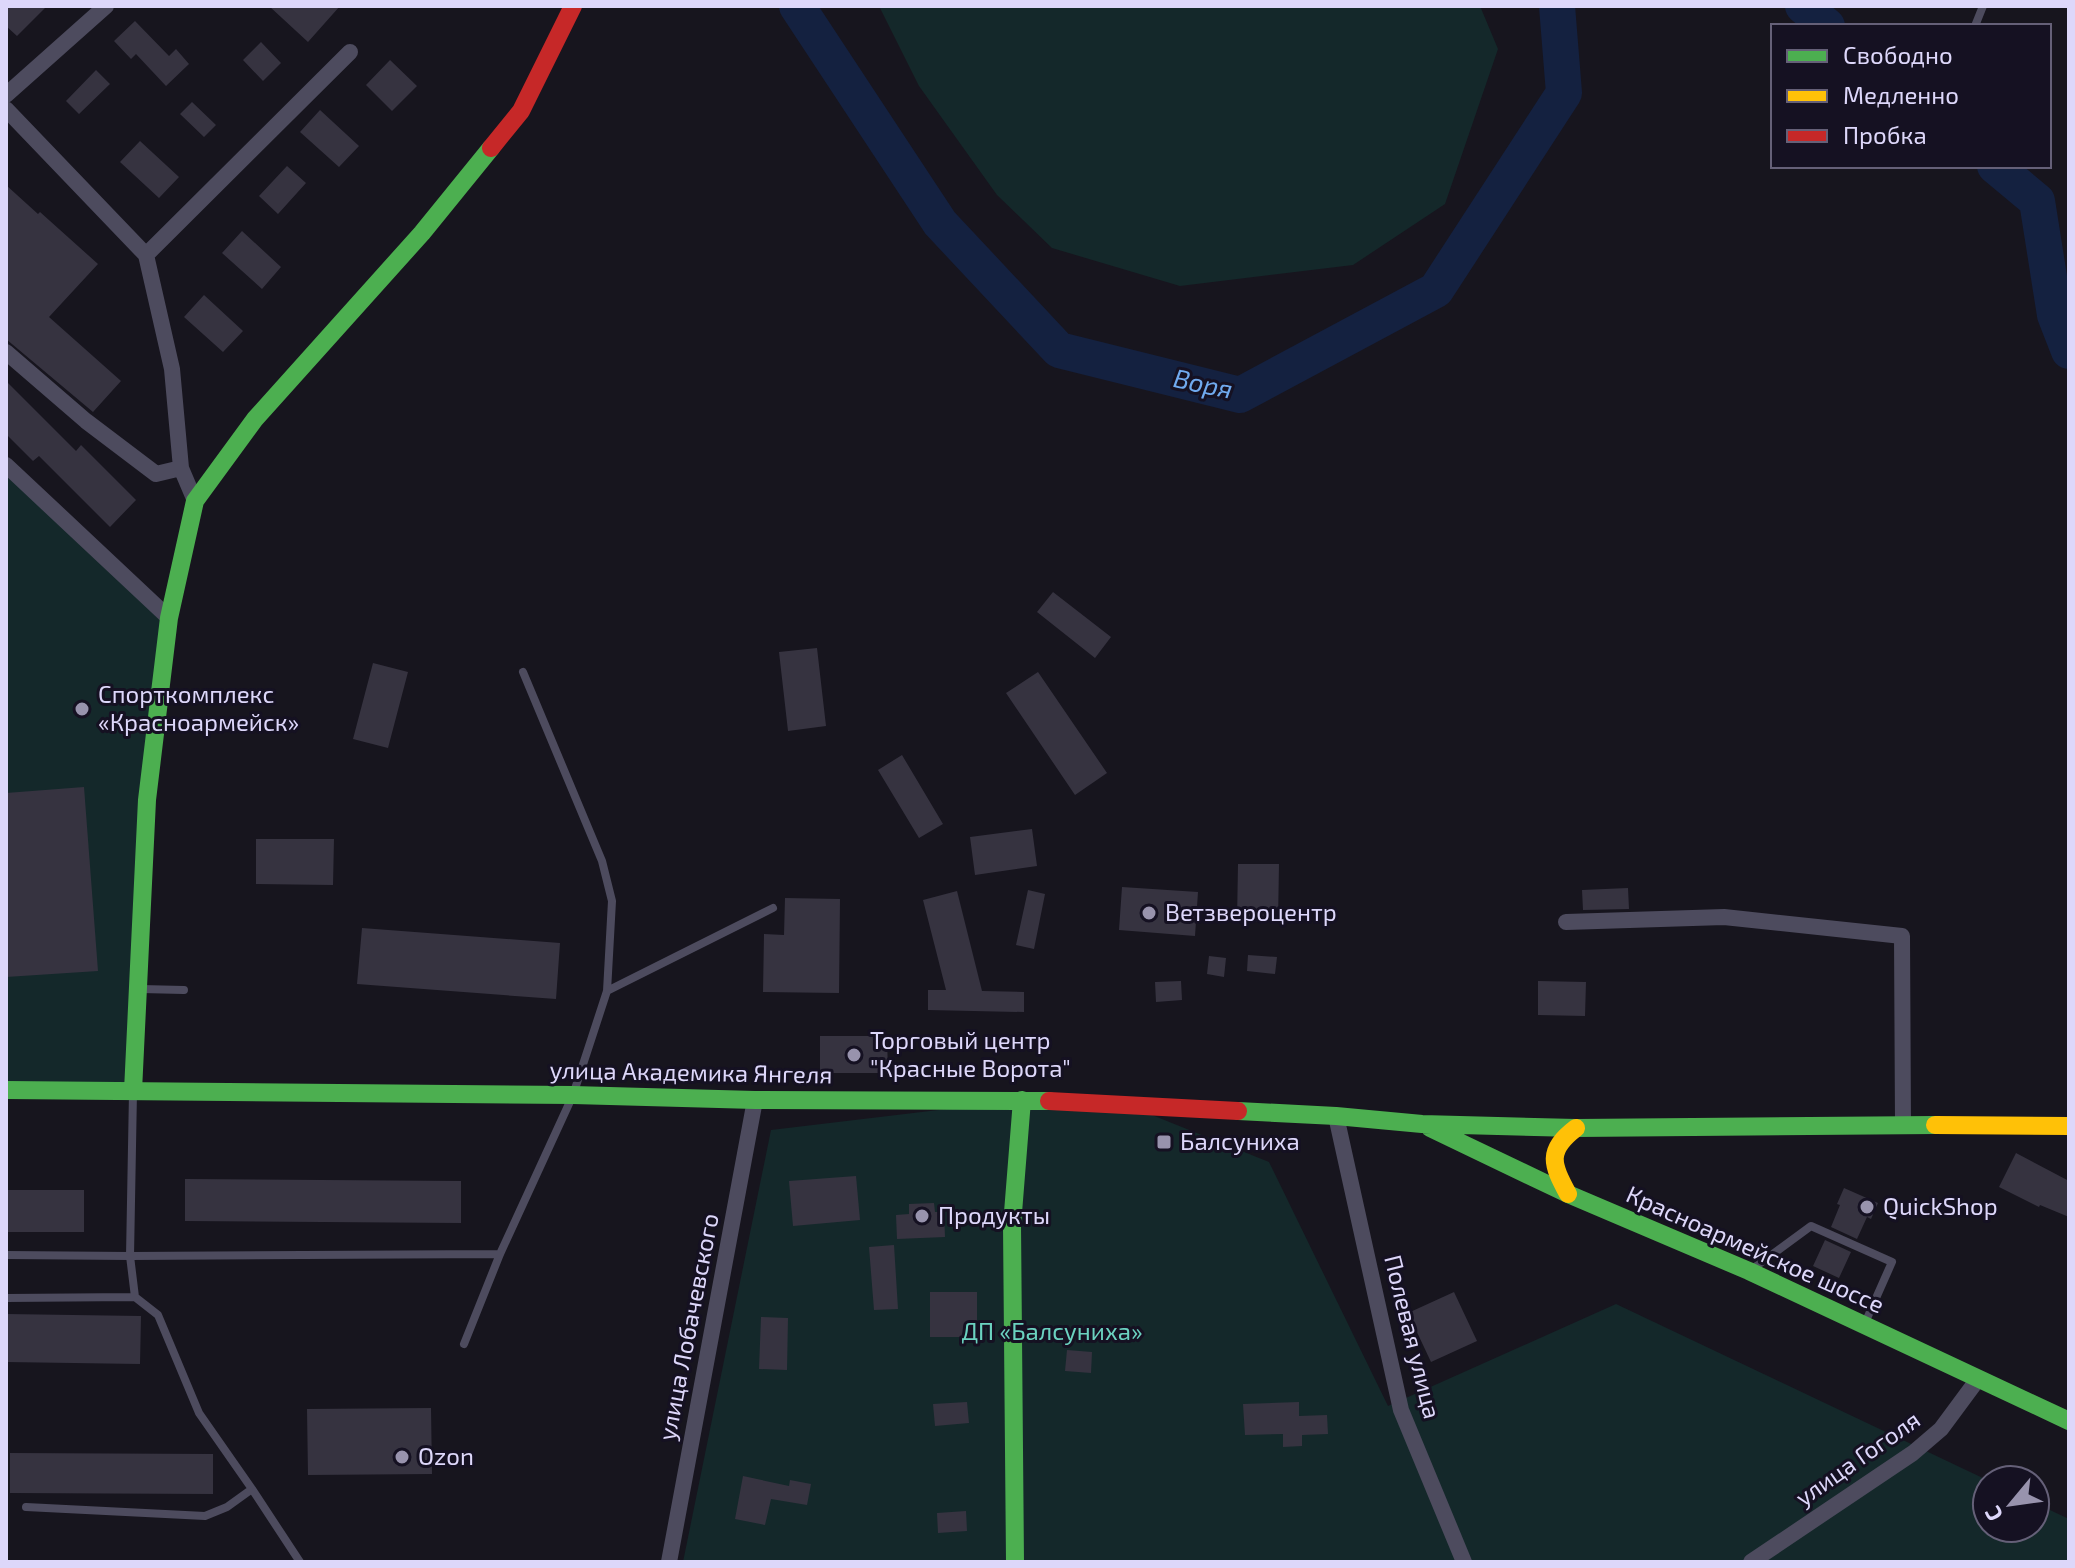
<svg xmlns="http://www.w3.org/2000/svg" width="2075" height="1568" viewBox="0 0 2075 1568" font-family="'Exo 2',sans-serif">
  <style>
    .green { fill: #14282a }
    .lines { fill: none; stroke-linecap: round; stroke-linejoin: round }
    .river { stroke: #142140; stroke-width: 36 }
    .building { fill: #363340 }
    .lane { stroke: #4d4b5e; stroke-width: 8 }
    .street { stroke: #4d4b5e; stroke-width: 16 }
    .fast { stroke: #4caf50; stroke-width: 18 }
    .slow { stroke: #ffc107; stroke-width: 18 }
    .jam { stroke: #c62828; stroke-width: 18 }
    .poi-dot { fill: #9893ad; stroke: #151122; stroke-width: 3 }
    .labels { text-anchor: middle; stroke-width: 6; stroke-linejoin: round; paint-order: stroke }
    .poi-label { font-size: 24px; fill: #ddd7fa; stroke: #151122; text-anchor: start }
    .street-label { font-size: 24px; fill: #ddd7fa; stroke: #151122 }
    .park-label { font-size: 24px; fill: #6bd2c0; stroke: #151122 }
    .water-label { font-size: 26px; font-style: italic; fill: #70aaef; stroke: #151122 }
  </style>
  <rect width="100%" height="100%" fill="#17151e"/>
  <!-- green -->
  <path class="green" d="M 879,6 L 1480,6 L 1498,49 L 1445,204 L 1353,265 L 1180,286 L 1052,248 L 997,195 L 919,86 Z
    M 6,465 L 169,618 L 133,1091 L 6,1090 Z
    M 1022,1100 L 1132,1107 L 1269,1162 L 1388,1406 L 1616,1304 L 1987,1480 L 1987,1528 L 2035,1528 L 2035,1503 L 2069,1519 L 2069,1562 L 683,1562 L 771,1130 Z"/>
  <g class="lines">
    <!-- river -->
    <path class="river" d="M 797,6 L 940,223 L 1059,350 L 1240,395 L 1436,290 L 1564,93 L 1557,6
      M 1803,6 L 1827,26
      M 1995,166 L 2037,201 L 2055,315 L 2069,351"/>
  </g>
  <!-- building -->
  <path class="building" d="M 6,6 L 47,6 L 17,36 L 6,26 Z
    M 269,6 L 340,6 L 308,42 Z
    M 135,21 L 169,56 L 176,49 L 189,64 L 166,86 L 136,54 L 131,59 L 114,41 Z
    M 261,42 L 281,63 L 263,81 L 243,60 Z
    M 390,60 L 417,86 L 392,111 L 366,85 Z
    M 96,70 L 110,84 L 79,114 L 66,101 Z
    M 192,102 L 216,125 L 204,137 L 180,114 Z
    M 320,110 L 359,146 L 339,167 L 300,132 Z
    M 140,141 L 179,177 L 159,198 L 120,162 Z
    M 287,166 L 306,183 L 278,214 L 259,196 Z
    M 6,185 L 38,214 L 40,212 L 98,264 L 49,317 L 121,381 L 93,412 L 6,339 Z
    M 242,231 L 281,267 L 262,289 L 222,253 Z
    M 204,295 L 243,331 L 223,352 L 184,317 Z
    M 6,381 L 76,451 L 81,445 L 136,500 L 110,527 L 39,456 L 33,461 L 6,434 Z
    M 1053,592 L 1111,637 L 1095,658 L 1037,612 Z
    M 817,648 L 826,726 L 788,731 L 779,652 Z
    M 373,663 L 408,672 L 388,748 L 353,739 Z
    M 1038,672 L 1107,773 L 1075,795 L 1006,693 Z
    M 902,755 L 943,824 L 919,838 L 878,770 Z
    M 84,787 L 98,971 L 6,977 L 6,793 Z
    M 1032,829 L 1037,866 L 975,875 L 970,837 Z
    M 256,839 L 334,839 L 333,885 L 256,884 Z
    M 1238,864 L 1279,864 L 1278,922 L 1237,921 Z
    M 1122,887 L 1198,892 L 1195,936 L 1119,930 Z
    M 1628,888 L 1629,909 L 1583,910 L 1582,890 Z
    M 1028,890 L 1045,894 L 1034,949 L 1016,945 Z
    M 957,891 L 982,991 L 1024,992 L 1024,1012 L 928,1010 L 928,990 L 946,990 L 923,900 Z
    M 785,898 L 840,899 L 839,993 L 763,992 L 764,934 L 784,935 Z
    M 362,928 L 560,943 L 556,999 L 357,984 Z
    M 1248,955 L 1277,957 L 1275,974 L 1247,971 Z
    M 1209,956 L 1226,958 L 1224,977 L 1207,974 Z
    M 1181,981 L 1182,1000 L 1156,1002 L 1155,982 Z
    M 1538,981 L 1586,982 L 1585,1016 L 1538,1015 Z
    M 820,1036 L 887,1036 L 888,1073 L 820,1073 Z
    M 2016,1153 L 2069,1181 L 2069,1217 L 2040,1205 L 2039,1207 L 1999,1187 Z
    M 856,1176 L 860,1220 L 793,1226 L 789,1181 Z
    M 185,1179 L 461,1181 L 461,1223 L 185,1221 Z
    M 1844,1188 L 1878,1203 L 1871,1219 L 1867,1217 L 1857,1239 L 1831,1227 L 1840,1205 L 1837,1204 Z
    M 6,1190 L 84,1190 L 84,1232 L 6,1232 Z
    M 934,1203 L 935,1212 L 944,1212 L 945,1237 L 897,1239 L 896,1215 L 909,1214 L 909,1204 Z
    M 1825,1240 L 1851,1252 L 1839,1278 L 1813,1266 Z
    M 894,1245 L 898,1309 L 874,1310 L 869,1247 Z
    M 930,1292 L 977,1292 L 977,1337 L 930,1337 Z
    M 1454,1292 L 1477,1341 L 1431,1362 L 1408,1313 Z
    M 6,1314 L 141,1316 L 140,1364 L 6,1362 Z
    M 761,1317 L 788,1318 L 787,1370 L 759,1369 Z
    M 1067,1350 L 1092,1352 L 1091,1373 L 1065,1371 Z
    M 967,1402 L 969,1423 L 935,1426 L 933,1404 Z
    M 1299,1402 L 1299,1416 L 1327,1415 L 1328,1434 L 1302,1435 L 1302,1446 L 1283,1447 L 1283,1434 L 1245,1435 L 1243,1404 Z
    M 431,1408 L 432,1474 L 308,1475 L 307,1409 Z
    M 10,1453 L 213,1454 L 213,1494 L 10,1493 Z
    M 743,1476 L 789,1486 L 790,1480 L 811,1484 L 807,1505 L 771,1499 L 765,1525 L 735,1519 Z
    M 966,1511 L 967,1531 L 938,1533 L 937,1513 Z"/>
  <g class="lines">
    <!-- lane -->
    <path class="lane" d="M 1975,26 L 1983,6
      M 141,989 L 184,990
      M 607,991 L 773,908
      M 133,1092 L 130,1256 L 500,1254
      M 6,1255 L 130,1256 L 135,1297 L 158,1315 L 199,1413 L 252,1489 L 300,1562
      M 1751,1270 L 1811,1226 L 1892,1262 L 1865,1323
      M 6,1298 L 135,1297
      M 464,1344 L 500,1254 L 573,1095 L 607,991 L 612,901 L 602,861 L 523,672
      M 26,1507 L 205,1516 L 227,1507 L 252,1489"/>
    <!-- street -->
    <path class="street" d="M 6,95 L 106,6
      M 6,109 L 146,255 L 172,369 L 181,468 L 195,501
      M 146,255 L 350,52
      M 6,352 L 86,421 L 156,474 L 181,468
      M 6,465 L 169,618
      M 1566,922 L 1724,917 L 1902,936 L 1903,1125
      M 1336,1116 L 1401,1410 L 1464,1562
      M 669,1562 L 755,1100
      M 1751,1562 L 1913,1453 L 1941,1429 L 1978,1379"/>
    <!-- fast -->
    <path class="fast" d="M 6,1090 L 573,1095 L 755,1100 L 1049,1101
      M 133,1091 L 147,800 L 169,618 L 195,501 L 255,419 L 422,233 L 491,148
      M 1238,1111 L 1336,1116 L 1422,1124 L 1576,1128 L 1935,1125
      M 1430,1128 L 1568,1194 L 1749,1271 L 2069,1421
      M 1015,1562 L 1012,1225 L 1022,1100"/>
    <!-- slow -->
    <path class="slow" d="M 1935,1125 L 2069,1126
      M 1568,1194 C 1552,1164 1546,1151 1576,1128"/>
    <!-- jam -->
    <path class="jam" d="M 491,148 L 521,111 L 573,6
      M 1049,1101 L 1238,1111"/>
  </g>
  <!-- markers -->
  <g class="poi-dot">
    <circle cx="82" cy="709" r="8"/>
    <circle cx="1149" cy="913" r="8"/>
    <circle cx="854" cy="1055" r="8"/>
    <rect x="1156" y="1134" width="16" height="16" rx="4"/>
    <circle cx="1867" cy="1207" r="8"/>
    <circle cx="922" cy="1216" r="8"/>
    <circle cx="402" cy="1457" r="8"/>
  </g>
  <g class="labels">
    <!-- poi labels -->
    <g class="poi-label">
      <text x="98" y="703">Спорткомплекс<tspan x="98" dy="28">«Красноармейск»</tspan></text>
      <text x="1165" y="921">Ветзвероцентр</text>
      <text x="870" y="1049">Торговый центр<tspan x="870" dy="28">"Красные Ворота"</tspan></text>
      <text x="1180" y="1150">Балсуниха</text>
      <text x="1883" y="1215">QuickShop</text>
      <text x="938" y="1224">Продукты</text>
      <text x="418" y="1465">Ozon</text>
    </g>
    <!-- street labels -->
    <g class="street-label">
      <text transform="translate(691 1073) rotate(1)" y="8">улица Академика Янгеля</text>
      <text transform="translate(1755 1250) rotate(24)" y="8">Красноармейское шоссе</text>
      <text transform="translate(689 1327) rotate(-79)" y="8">улица Лобачевского</text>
      <text transform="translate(1412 1337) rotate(76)" y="8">Полевая улица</text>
      <text transform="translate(1858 1459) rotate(-35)" y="8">улица Гоголя</text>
    </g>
    <!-- park labels -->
    <g class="park-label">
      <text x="1052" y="1340">ДП «Балсуниха»</text>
    </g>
    <!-- water labels -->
    <g class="water-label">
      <text transform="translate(1203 384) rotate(12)" y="9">Воря</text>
    </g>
  </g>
  <!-- border -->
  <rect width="2075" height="1568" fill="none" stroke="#ddd7fa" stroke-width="16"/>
  <!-- legend -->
  <rect x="1771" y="24" width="280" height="144" fill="#151122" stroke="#656078" stroke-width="2"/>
  <rect x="1787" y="50" width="40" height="12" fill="#4caf50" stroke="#656078" stroke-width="2"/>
  <text x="1843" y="64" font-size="24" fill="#ddd7fa">Свободно</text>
  <rect x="1787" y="90" width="40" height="12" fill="#ffc107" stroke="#656078" stroke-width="2"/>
  <text x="1843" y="104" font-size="24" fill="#ddd7fa">Медленно</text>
  <rect x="1787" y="130" width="40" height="12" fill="#c62828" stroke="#656078" stroke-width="2"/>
  <text x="1843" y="144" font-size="24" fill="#ddd7fa">Пробка</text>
  <!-- north arrow -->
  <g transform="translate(2011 1504) rotate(241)"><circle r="38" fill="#151122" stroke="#656078" stroke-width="2"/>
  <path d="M0-6L14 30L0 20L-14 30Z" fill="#9893ad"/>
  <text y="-12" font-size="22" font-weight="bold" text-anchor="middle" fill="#ddd7fa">С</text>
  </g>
</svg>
